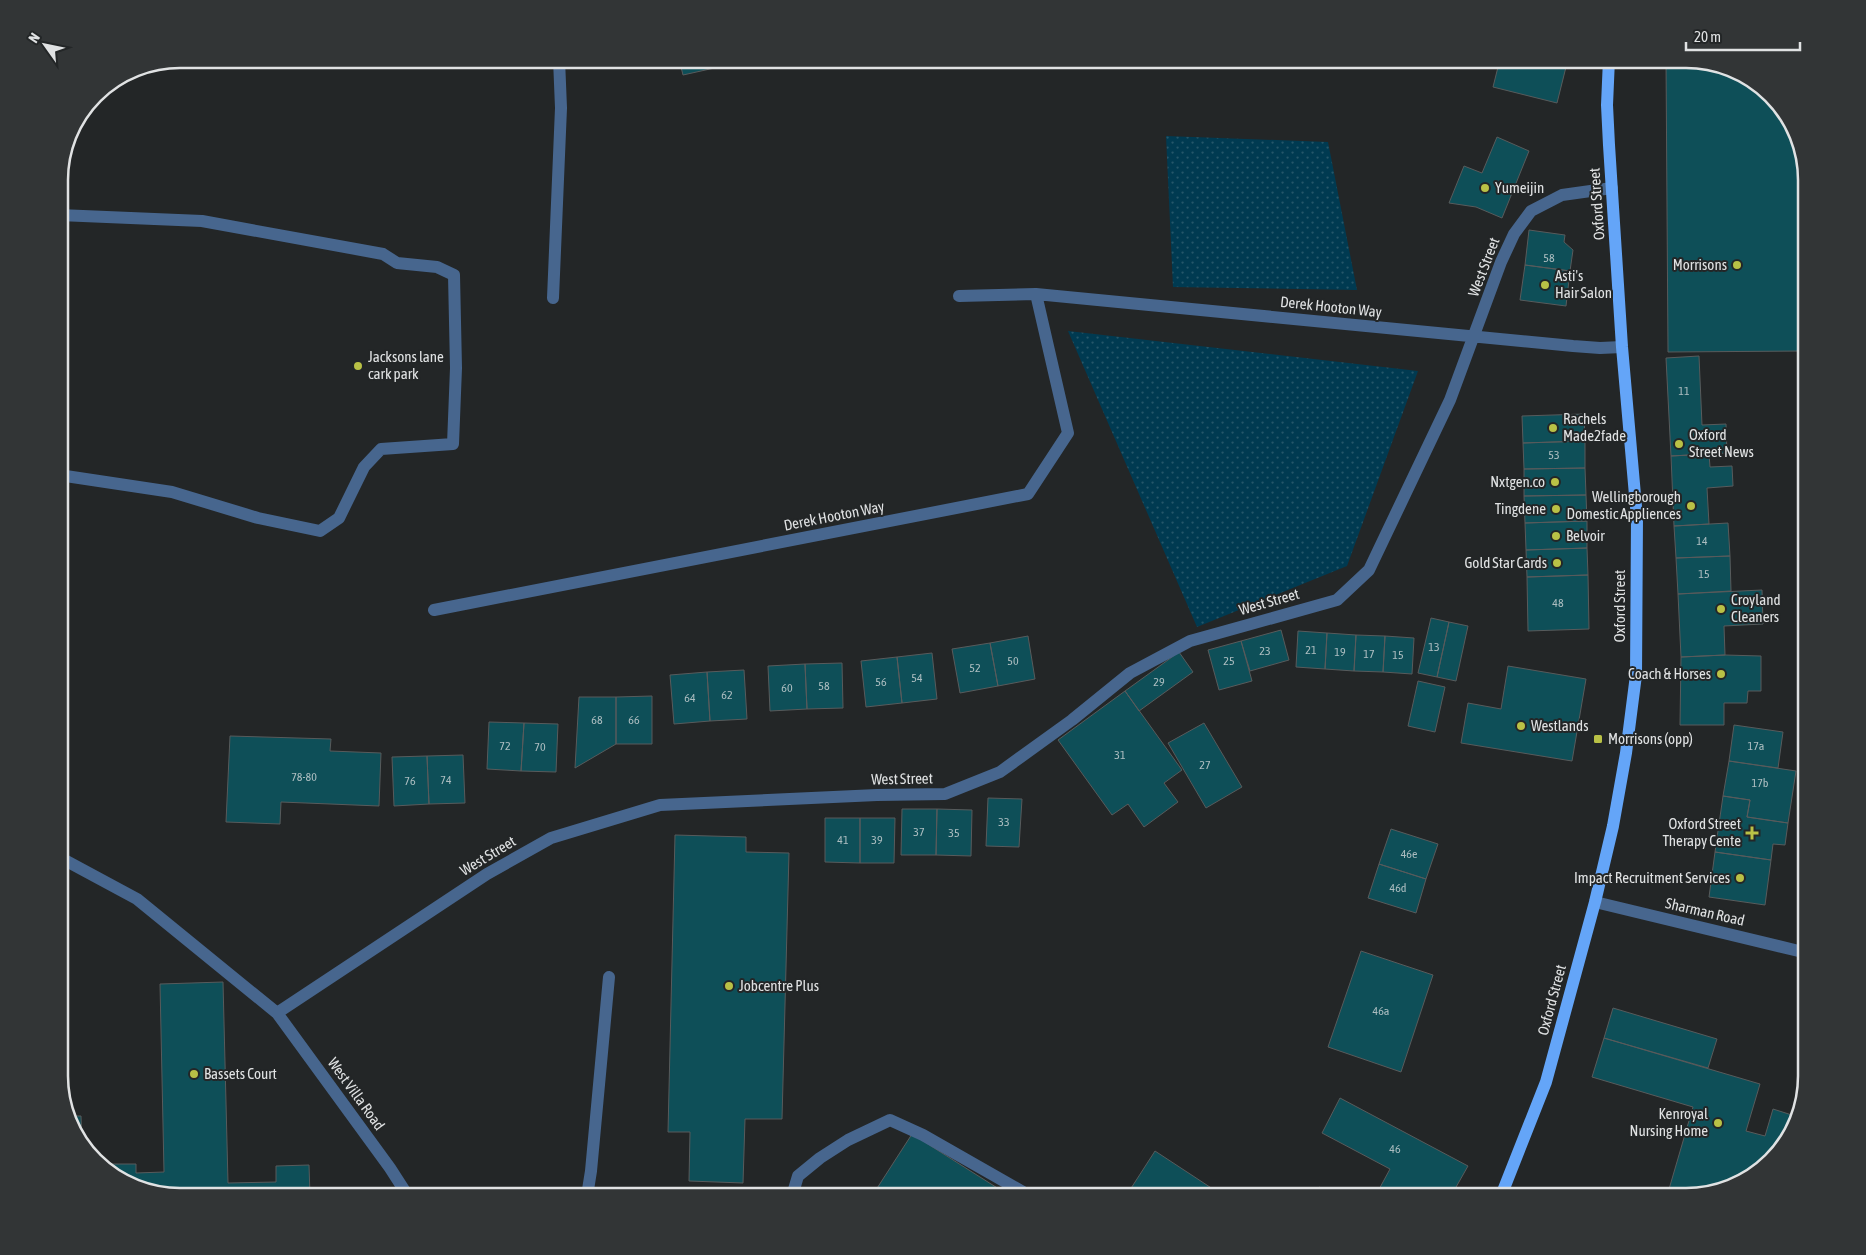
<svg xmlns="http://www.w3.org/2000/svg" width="1866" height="1255" viewBox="0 0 1866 1255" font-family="'Asap Condensed',sans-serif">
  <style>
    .grass { fill: url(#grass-dots) }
    .building { fill: #0e4f58; stroke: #585b5c }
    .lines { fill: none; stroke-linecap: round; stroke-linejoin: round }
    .minor { stroke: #47668e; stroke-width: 12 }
    .major { stroke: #64a5f8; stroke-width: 12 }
    .poi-dot { fill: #b9c146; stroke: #232627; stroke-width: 2 }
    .labels { text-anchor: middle; stroke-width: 4; stroke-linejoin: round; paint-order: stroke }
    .number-label { font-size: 12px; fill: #acbdc0 }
    .poi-label { font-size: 15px; fill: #e0e2e3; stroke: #232627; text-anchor: start }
    .street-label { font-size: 15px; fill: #e0e2e3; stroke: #232627 }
    .rim { fill: none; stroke: #e0e2e3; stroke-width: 2.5 }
  </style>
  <defs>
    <pattern id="grass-dots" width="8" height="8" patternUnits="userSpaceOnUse" patternTransform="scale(1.25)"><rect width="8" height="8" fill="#003a51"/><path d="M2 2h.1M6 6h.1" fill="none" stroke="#25566a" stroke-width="1.8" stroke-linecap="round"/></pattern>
  </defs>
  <rect width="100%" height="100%" fill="#232627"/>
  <!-- grass -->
  <path class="grass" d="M 1166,136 L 1328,142 L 1357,290 L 1173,287 Z
    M 1068,331 L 1418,371 L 1347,566 L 1197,627 Z"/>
  <!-- building -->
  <path class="building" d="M 679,59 L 736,59 L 737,63 L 683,75 Z
    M 1182,59 L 1220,59 L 1220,63 L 1182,63 Z
    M 1500,59 L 1568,59 L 1557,103 L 1493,87 Z
    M 1666,59 L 1686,59 L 1754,79 L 1795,126 L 1807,179 L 1807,351 L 1668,352 Z
    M 1497,137 L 1529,151 L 1502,218 L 1476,207 L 1449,203 L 1464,166 L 1482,173 Z
    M 1529,230 L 1565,235 L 1564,242 L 1573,250 L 1570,271 L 1525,265 Z
    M 1525,265 L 1570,271 L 1566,306 L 1520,300 Z
    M 1699,356 L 1702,425 L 1726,424 L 1727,453 L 1671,456 L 1666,358 Z
    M 1584,414 L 1585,441 L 1523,443 L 1522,416 Z
    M 1585,441 L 1585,468 L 1524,469 L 1523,443 Z
    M 1709,454 L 1710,467 L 1732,466 L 1733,486 L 1707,488 L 1709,524 L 1674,526 L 1671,456 Z
    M 1585,468 L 1586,495 L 1524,496 L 1524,469 Z
    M 1586,495 L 1587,521 L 1525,523 L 1524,496 Z
    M 1587,521 L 1587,548 L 1526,550 L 1525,523 Z
    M 1728,523 L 1730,556 L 1676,558 L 1674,526 Z
    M 1587,548 L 1588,575 L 1527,577 L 1526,550 Z
    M 1730,556 L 1731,591 L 1678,594 L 1676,558 Z
    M 1588,575 L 1589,629 L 1528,631 L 1527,577 Z
    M 1762,590 L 1763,624 L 1724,626 L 1725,655 L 1681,657 L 1678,594 Z
    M 1431,618 L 1449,622 L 1437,677 L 1418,673 Z
    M 1449,622 L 1468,626 L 1456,681 L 1437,677 Z
    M 1281,630 L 1289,660 L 1250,671 L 1241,641 Z
    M 1298,631 L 1327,633 L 1325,669 L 1296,667 Z
    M 1327,633 L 1356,635 L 1354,671 L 1325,669 Z
    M 1356,635 L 1385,636 L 1383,672 L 1354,671 Z
    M 1028,636 L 1035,679 L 998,686 L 990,643 Z
    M 1385,636 L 1414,638 L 1412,674 L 1383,672 Z
    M 1241,641 L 1252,681 L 1219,690 L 1208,650 Z
    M 990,643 L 998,686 L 960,693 L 952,649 Z
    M 1179,652 L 1193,672 L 1139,711 L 1125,691 Z
    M 932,653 L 937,699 L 902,703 L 897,657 Z
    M 1725,655 L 1761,656 L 1761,691 L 1748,691 L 1747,703 L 1724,703 L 1724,725 L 1680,725 L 1681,657 Z
    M 897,657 L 902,703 L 866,707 L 861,661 Z
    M 842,663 L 843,708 L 807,709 L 805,664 Z
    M 805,664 L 807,709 L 770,711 L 768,666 Z
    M 1508,666 L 1586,679 L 1572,761 L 1461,743 L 1468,703 L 1501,709 Z
    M 744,670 L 747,719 L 710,721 L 707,672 Z
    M 707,672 L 710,721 L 674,724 L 670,675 Z
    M 1418,681 L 1445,687 L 1435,732 L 1408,726 Z
    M 1125,691 L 1182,770 L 1164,783 L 1178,802 L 1144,827 L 1128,804 L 1112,815 L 1058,740 Z
    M 652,696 L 652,744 L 616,744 L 616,697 Z
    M 579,697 L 616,697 L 616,744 L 575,768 Z
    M 489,722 L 524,723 L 521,771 L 487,769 Z
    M 524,723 L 558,724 L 556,772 L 521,771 Z
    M 1204,723 L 1242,787 L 1206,808 L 1168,743 Z
    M 1734,725 L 1783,732 L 1778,768 L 1729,761 Z
    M 230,736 L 331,739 L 330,751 L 381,753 L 379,806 L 281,802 L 280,824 L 226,822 Z
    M 463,755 L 465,803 L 429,804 L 427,756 Z
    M 427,756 L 429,804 L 394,806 L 392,757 Z
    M 1729,761 L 1796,771 L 1788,823 L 1747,817 L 1750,800 L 1723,796 Z
    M 1723,796 L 1750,800 L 1747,817 L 1788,823 L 1785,845 L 1773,844 L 1771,860 L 1715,852 Z
    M 988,798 L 1022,799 L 1019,847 L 986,846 Z
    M 902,809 L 937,809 L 936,855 L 901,855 Z
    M 937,809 L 972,810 L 971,856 L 936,855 Z
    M 825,818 L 860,818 L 860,863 L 825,862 Z
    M 860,818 L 895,818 L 894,863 L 860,863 Z
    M 1391,829 L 1438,844 L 1426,879 L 1379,864 Z
    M 675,835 L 746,837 L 746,852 L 789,853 L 782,1119 L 745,1119 L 743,1183 L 689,1181 L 690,1132 L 668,1132 Z
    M 1715,852 L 1771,860 L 1765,905 L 1709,897 Z
    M 1379,864 L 1426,879 L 1416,913 L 1368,898 Z
    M 1361,951 L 1433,975 L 1401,1072 L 1328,1047 Z
    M 223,982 L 228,1183 L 276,1182 L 276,1166 L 309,1165 L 310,1196 L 180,1196 L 111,1174 L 111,1164 L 136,1164 L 136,1173 L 164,1172 L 160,984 Z
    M 1613,1008 L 1717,1039 L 1708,1068 L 1604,1038 Z
    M 1604,1038 L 1760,1084 L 1746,1131 L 1765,1136 L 1773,1109 L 1795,1116 L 1787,1143 L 1740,1184 L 1687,1196 L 1667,1196 L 1693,1107 L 1592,1077 Z
    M 1340,1098 L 1468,1166 L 1451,1196 L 1383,1196 L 1377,1193 L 1390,1169 L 1322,1133 Z
    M 69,1116 L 81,1116 L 82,1143 L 75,1136 Z
    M 912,1134 L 1010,1196 L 872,1196 Z
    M 1155,1151 L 1219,1193 L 1217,1196 L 1126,1196 Z
    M 1319,1187 L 1337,1196 L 1315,1196 Z"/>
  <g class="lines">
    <!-- minor -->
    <path class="minor" d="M 59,215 L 202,221 L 383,254 L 397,263 L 437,267 L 454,275 L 456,368 L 453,444 L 381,449 L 364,467 L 339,518 L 320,531 L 258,518 L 172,492 L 59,475
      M 959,296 L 1036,294 L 1573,346 L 1600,348 L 1622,347
      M 553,298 L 561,108 L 559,59
      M 434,610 L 1028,494 L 1068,433 L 1036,294
      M 59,857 L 137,899 L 277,1013 L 390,1168 L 408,1196
      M 1595,902 L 1807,953
      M 277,1013 L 487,874 L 551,838 L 660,805 L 877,795 L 945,794 L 1000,772 L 1072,720 L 1130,673 L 1190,641 L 1337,600 L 1369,570 L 1450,400 L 1501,262 L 1514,234 L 1531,211 L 1562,195 L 1612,188
      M 587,1196 L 591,1171 L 609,977
      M 792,1196 L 798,1176 L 820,1158 L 848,1140 L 890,1120 L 923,1135 L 1023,1192"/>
    <!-- major -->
    <path class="major" d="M 1501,1196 L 1546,1082 L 1595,902 L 1613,826 L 1626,753 L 1636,675 L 1637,518 L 1622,347 L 1609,145 L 1607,105 L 1609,59"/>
  </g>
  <!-- markers -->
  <g class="poi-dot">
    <circle cx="1485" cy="188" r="5"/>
    <circle cx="1737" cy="265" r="5"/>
    <circle cx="1545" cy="285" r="5"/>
    <circle cx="358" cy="366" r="5"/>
    <circle cx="1553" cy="428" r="5"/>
    <circle cx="1679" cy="444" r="5"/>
    <circle cx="1555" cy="482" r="5"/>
    <circle cx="1691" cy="506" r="5"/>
    <circle cx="1556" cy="509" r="5"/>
    <circle cx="1556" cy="536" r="5"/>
    <circle cx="1557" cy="563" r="5"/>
    <circle cx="1721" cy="609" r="5"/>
    <circle cx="1721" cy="674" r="5"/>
    <circle cx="1521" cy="726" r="5"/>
    <rect x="1593" y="734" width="10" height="10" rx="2.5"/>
    <path d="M1749.5 825.5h5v5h5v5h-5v5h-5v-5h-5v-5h5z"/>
    <circle cx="1740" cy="878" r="5"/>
    <circle cx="729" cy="986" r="5"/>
    <circle cx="194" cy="1074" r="5"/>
    <circle cx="1718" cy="1123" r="5"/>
  </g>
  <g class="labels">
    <!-- number labels -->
    <g class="number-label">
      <text x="1549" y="262">58</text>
      <text x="1684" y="395">11</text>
      <text x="1554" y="459">53</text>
      <text x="1702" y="545">14</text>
      <text x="1704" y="578">15</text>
      <text x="1558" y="607">48</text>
      <text x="1434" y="651">13</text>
      <text x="1311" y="654">21</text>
      <text x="1265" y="655">23</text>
      <text x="1340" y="656">19</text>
      <text x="1369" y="658">17</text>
      <text x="1398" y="659">15</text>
      <text x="1013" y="665">50</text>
      <text x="1229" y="665">25</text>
      <text x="975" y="672">52</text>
      <text x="917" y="682">54</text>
      <text x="881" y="686">56</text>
      <text x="1159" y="686">29</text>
      <text x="824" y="690">58</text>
      <text x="787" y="692">60</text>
      <text x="727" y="699">62</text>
      <text x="690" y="702">64</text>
      <text x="597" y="724">68</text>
      <text x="634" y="724">66</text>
      <text x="505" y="750">72</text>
      <text x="1756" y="750">17a</text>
      <text x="540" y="751">70</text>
      <text x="1120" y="759">31</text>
      <text x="1205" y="769">27</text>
      <text x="304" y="781">78-80</text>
      <text x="446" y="784">74</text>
      <text x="410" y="785">76</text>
      <text x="1760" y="787">17b</text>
      <text x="1004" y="826">33</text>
      <text x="919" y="836">37</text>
      <text x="954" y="837">35</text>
      <text x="843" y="844">41</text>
      <text x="877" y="844">39</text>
      <text x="1409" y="858">46e</text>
      <text x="1398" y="892">46d</text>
      <text x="1381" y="1015">46a</text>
      <text x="1395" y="1153">46</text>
    </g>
    <!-- poi labels -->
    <g class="poi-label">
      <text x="1495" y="193">Yumeijin</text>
      <text x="1727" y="270" text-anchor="end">Morrisons</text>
      <text x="1555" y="281">Asti's<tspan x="1555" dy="17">Hair Salon</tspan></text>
      <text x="368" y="362">Jacksons lane<tspan x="368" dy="17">cark park</tspan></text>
      <text x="1563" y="424">Rachels<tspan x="1563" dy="17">Made2fade</tspan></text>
      <text x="1689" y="440">Oxford<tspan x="1689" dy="17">Street News</tspan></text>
      <text x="1545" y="487" text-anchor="end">Nxtgen.co</text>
      <text x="1681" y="502" text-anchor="end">Wellingborough<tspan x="1681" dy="17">Domestic Appliences</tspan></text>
      <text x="1546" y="514" text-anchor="end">Tingdene</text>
      <text x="1566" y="541">Belvoir</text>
      <text x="1547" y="568" text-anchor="end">Gold Star Cards</text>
      <text x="1731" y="605">Croyland<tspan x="1731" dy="17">Cleaners</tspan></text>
      <text x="1711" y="679" text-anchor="end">Coach &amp; Horses</text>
      <text x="1531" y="731">Westlands</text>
      <text x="1608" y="744">Morrisons (opp)</text>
      <text x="1741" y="829" text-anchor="end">Oxford Street<tspan x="1741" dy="17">Therapy Cente</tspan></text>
      <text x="1730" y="883" text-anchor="end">Impact Recruitment Services</text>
      <text x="739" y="991">Jobcentre Plus</text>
      <text x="204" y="1079">Bassets Court</text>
      <text x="1708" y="1119" text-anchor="end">Kenroyal<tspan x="1708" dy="17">Nursing Home</tspan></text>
    </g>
    <!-- street labels -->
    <g class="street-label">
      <text transform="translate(1597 204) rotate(-94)" y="5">Oxford Street</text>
      <text transform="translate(1484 267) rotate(-69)" y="5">West Street</text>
      <text transform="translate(1331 307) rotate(6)" y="5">Derek Hooton Way</text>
      <text transform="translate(834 516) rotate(-11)" y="5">Derek Hooton Way</text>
      <text transform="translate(1269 602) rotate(-16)" y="5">West Street</text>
      <text transform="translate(1620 606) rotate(-90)" y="5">Oxford Street</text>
      <text transform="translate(902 779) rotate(-1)" y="5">West Street</text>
      <text transform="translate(488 856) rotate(-31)" y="5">West Street</text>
      <text transform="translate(1705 912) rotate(13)" y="5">Sharman Road</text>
      <text transform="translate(1552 1000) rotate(-75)" y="5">Oxford Street</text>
      <text transform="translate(356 1094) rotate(54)" y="5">West Villa Road</text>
    </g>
  </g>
  <!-- crop -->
  <path d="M0 0H1866V1255H0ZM180 68H1686A112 112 0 0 1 1798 180V1076A112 112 0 0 1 1686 1188H180A112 112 0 0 1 68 1076V180A112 112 0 0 1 180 68Z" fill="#323536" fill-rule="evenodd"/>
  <path class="rim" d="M180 68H1686A112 112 0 0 1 1798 180V1076A112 112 0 0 1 1686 1188H180A112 112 0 0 1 68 1076V180A112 112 0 0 1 180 68Z"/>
  <!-- north arrow -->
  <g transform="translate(45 45) rotate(303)" stroke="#232627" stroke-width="4" paint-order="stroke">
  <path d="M0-4L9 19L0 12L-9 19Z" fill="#e0e2e3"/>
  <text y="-8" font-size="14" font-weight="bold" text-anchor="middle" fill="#e0e2e3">N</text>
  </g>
  <!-- scale -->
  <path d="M1686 42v8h114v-8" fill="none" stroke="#e0e2e3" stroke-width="2.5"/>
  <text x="1694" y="42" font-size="15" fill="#e0e2e3" stroke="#232627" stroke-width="4" paint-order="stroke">20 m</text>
</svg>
